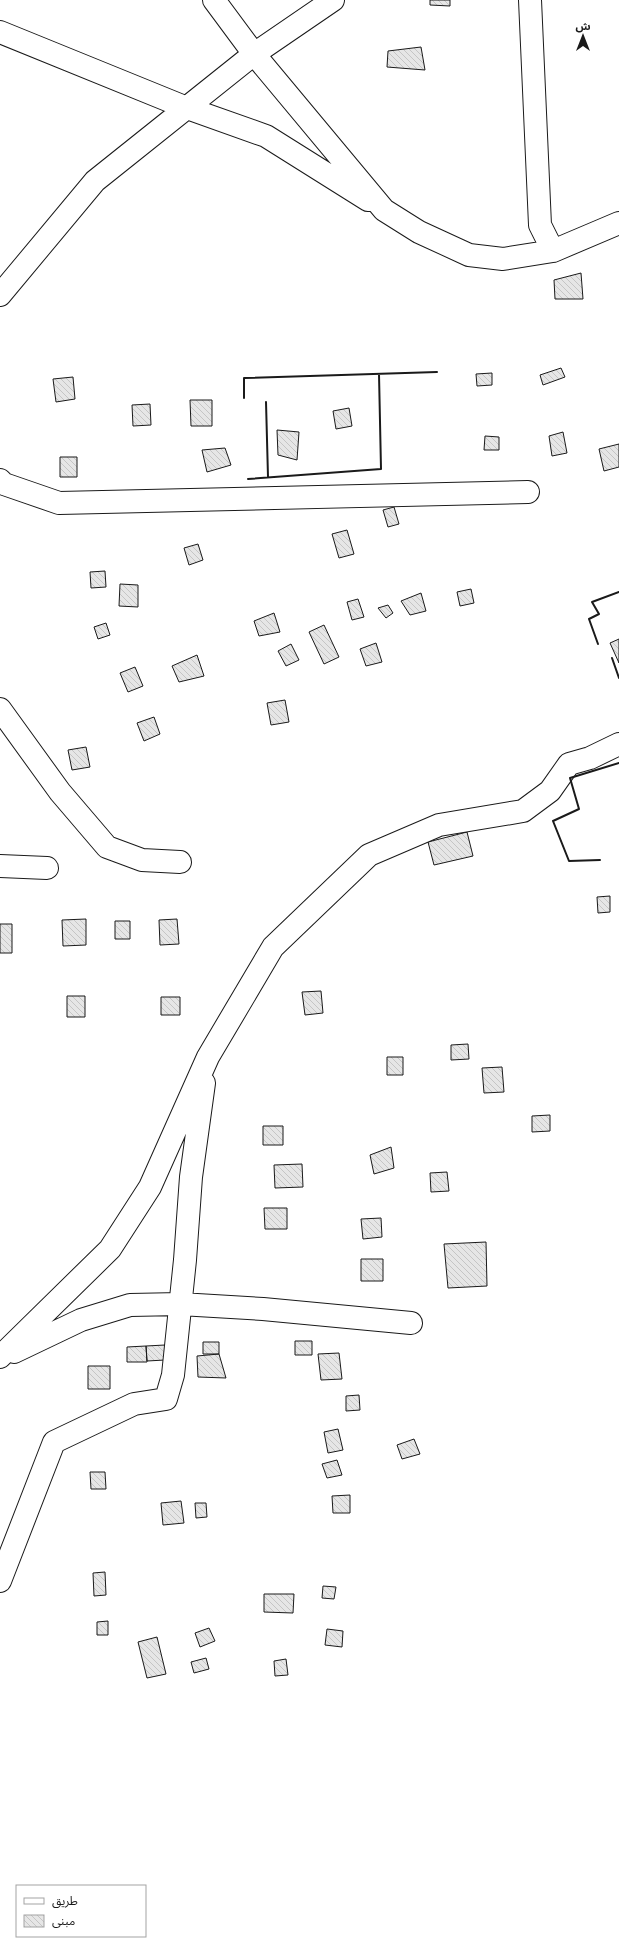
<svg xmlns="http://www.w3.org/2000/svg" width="619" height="1953" viewBox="0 0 619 1953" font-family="Manrope,'Noto Sans Arabic',sans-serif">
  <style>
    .building { fill: url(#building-back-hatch); stroke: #1a1a1a }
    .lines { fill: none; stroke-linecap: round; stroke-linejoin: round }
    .street-casing { stroke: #1a1a1a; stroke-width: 24 }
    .street { stroke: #fff; stroke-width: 22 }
    .wall { stroke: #1a1a1a; stroke-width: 2 }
  </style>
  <defs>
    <pattern id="building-back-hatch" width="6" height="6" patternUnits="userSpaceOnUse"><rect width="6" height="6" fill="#e6e6e6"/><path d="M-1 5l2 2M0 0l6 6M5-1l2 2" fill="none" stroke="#c5c5c5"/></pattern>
  </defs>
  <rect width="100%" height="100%" fill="#fff"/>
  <!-- building -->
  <path class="building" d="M 430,0 L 450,0 L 450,6 L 430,5 Z
    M 421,47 L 425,70 L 387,67 L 388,51 Z
    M 581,273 L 583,299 L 555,299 L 554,280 Z
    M 561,368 L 565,377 L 543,385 L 540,375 Z
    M 492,373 L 492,385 L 477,386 L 476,374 Z
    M 73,377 L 75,399 L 56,402 L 53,379 Z
    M 190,400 L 212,400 L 212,426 L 191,426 Z
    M 150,404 L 151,425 L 133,426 L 132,405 Z
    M 349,408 L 352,426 L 336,429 L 333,411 Z
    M 277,430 L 299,432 L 297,460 L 278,455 Z
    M 563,432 L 567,453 L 552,456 L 549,436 Z
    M 485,436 L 499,437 L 499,450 L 484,450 Z
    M 619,444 L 619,467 L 604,471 L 599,449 Z
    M 225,448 L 231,465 L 207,472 L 202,450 Z
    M 60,457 L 77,457 L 77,477 L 60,477 Z
    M 394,507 L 399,524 L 388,527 L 383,510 Z
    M 347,530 L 354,554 L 339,558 L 332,534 Z
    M 198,544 L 203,560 L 189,565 L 184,548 Z
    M 105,571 L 106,587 L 91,588 L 90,572 Z
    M 120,584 L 138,585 L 138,607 L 119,606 Z
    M 471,589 L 474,603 L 460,606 L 457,592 Z
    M 421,593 L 426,611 L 410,615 L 401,601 Z
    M 358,599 L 364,617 L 352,620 L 347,602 Z
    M 388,605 L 393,613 L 386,618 L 378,608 Z
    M 274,613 L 280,632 L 259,636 L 254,621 Z
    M 106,623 L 110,635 L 98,639 L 94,627 Z
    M 324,625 L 339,657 L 324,664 L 309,632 Z
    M 619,639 L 619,663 L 610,643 Z
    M 376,643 L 382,662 L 366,666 L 360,649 Z
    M 291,644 L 299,660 L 286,666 L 278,651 Z
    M 197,655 L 204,676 L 179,682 L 172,666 Z
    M 135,667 L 143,686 L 128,692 L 120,673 Z
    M 285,700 L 289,722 L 271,725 L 267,703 Z
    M 154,717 L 160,734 L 144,741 L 137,723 Z
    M 86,747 L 90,767 L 72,770 L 68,750 Z
    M 467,832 L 473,856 L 434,865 L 428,842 Z
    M 610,896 L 610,912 L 598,913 L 597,897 Z
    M 86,919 L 86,945 L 63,946 L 62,920 Z
    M 177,919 L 179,944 L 160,945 L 159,920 Z
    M 115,921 L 130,921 L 130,939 L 115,939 Z
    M 0,924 L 12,924 L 12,953 L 0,953 Z
    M 321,991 L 323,1013 L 305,1015 L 302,992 Z
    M 67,996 L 85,996 L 85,1017 L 67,1017 Z
    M 161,997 L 180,997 L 180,1015 L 161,1015 Z
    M 468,1044 L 469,1059 L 451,1060 L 451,1045 Z
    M 387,1057 L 403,1057 L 403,1075 L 387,1075 Z
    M 502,1067 L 504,1092 L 484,1093 L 482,1068 Z
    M 550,1115 L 550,1131 L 532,1132 L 532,1116 Z
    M 263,1126 L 283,1126 L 283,1145 L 263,1145 Z
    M 391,1147 L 394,1168 L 374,1174 L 370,1155 Z
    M 302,1164 L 303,1187 L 275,1188 L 274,1165 Z
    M 447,1172 L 449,1191 L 431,1192 L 430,1173 Z
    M 264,1208 L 287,1208 L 287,1229 L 265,1229 Z
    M 381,1218 L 382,1237 L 363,1239 L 361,1219 Z
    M 486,1242 L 487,1286 L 448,1288 L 444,1244 Z
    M 361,1259 L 383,1259 L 383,1281 L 361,1281 Z
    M 295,1341 L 312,1341 L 312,1355 L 295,1355 Z
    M 203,1342 L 219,1342 L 219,1354 L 203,1354 Z
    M 165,1345 L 165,1360 L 147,1361 L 146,1346 Z
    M 146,1346 L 147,1362 L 127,1362 L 127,1347 Z
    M 339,1353 L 342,1379 L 321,1380 L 318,1354 Z
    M 219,1354 L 226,1378 L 198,1377 L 197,1356 Z
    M 88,1366 L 110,1366 L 110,1389 L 88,1389 Z
    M 359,1395 L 360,1410 L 346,1411 L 346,1396 Z
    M 338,1429 L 343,1450 L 328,1453 L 324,1432 Z
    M 414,1439 L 420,1454 L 402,1459 L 397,1445 Z
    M 337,1460 L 342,1475 L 327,1478 L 322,1464 Z
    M 90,1472 L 105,1472 L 106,1489 L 91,1489 Z
    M 350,1495 L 350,1513 L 333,1513 L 332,1496 Z
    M 181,1501 L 184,1523 L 163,1525 L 161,1503 Z
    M 195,1503 L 206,1503 L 207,1517 L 196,1518 Z
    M 105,1572 L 106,1595 L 94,1596 L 93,1573 Z
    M 323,1586 L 336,1587 L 334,1599 L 322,1598 Z
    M 264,1594 L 294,1594 L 293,1613 L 264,1612 Z
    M 108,1621 L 108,1635 L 97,1635 L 97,1622 Z
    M 209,1628 L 215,1641 L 200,1647 L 195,1633 Z
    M 327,1629 L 343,1631 L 342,1647 L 325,1645 Z
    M 157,1637 L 166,1674 L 147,1678 L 138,1642 Z
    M 206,1658 L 209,1669 L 194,1673 L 191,1662 Z
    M 286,1659 L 288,1675 L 275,1676 L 274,1661 Z"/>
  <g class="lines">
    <!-- street casing -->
    <g class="street-casing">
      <path id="street" d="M 214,0 L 254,54 L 384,210 L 419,232 L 469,255 L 503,259 L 553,251 L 619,223
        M 530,0 L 540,225 L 553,251
        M 0,32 L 187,108 L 266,136 L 368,200
        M 0,295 L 95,181 L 254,54 L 333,0
        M 0,480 L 4,484 L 59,503 L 528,492
        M 0,709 L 60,792 L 107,847 L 142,860 L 180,862
        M 0,866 L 47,868
        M 14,1352 L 81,1320 L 130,1305 L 180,1304 L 263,1309 L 411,1323
        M 0,1357 L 110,1249 L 150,1187 L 208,1057 L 273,947 L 369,855 L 439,825 L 523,811 L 550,791 L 569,764 L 590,758 L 619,744
        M 0,1581 L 54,1442 L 134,1404 L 166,1399 L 173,1375 L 185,1260 L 191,1177 L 204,1083"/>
    </g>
    <!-- street -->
    <use href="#street" class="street"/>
    <!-- wall -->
    <path class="wall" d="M 244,398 L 244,378 L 437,372
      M 266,402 L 268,477
      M 248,479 L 381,469 L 379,374
      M 598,644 L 589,619 L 599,614 L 592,602 L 619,592
      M 612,658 L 619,678
      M 600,860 L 569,861 L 553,821 L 579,809 L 570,778 L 619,763"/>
  </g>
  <!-- legend -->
  <rect x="16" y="1885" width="130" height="52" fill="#ffffff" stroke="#a3a3a3"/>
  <rect x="24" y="1898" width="20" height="6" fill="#ffffff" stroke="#a3a3a3"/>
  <text x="52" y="1905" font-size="12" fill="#1a1a1a">طريق</text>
  <rect x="24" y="1915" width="20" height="12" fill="url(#building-back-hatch)" stroke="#a3a3a3"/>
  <text x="52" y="1925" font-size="12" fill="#1a1a1a">مبنى</text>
  <!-- north arrow -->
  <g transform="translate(583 36)" stroke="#ffffff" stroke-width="3" paint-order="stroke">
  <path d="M0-3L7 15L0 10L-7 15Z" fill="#1a1a1a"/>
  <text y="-6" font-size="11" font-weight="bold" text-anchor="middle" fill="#1a1a1a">ش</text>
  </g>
</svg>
